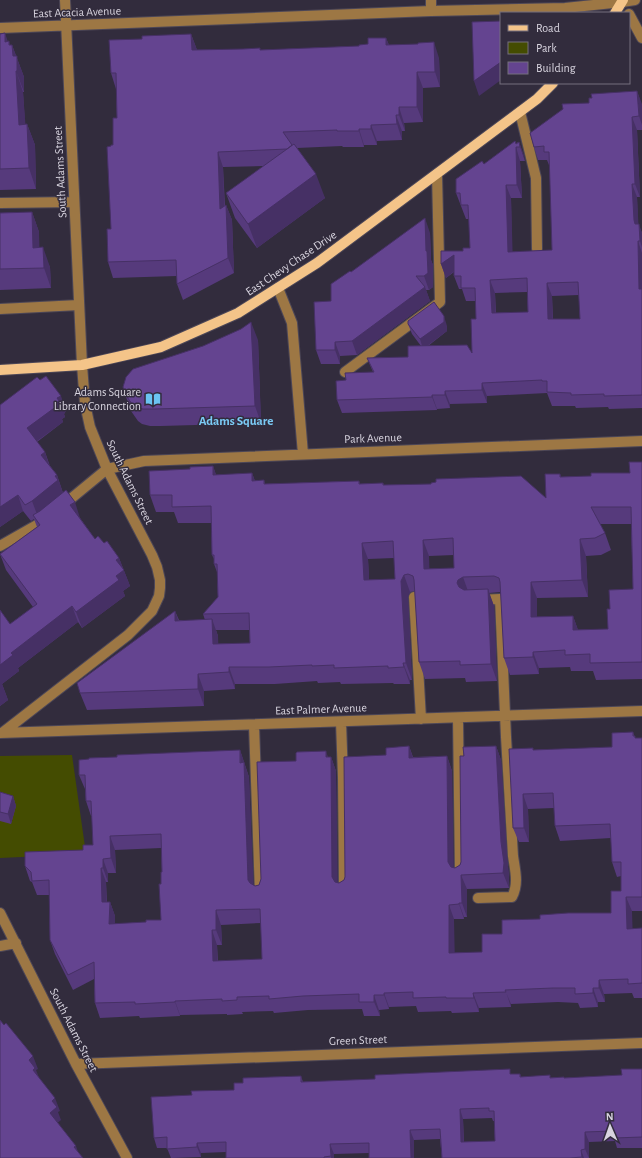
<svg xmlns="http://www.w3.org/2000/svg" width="642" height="1158" viewBox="0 0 642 1158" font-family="'Alegreya Sans',sans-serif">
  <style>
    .green { fill: #444c01 }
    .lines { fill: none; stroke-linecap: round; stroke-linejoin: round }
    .minor-casing { stroke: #4d4757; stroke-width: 12 }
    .major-casing { stroke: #4d4757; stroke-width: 12 }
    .minor { stroke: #9d7744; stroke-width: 10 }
    .major { stroke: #f4c489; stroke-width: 10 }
    .wall { fill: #563a7c; fill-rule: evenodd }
    .shaded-wall { fill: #463065 }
    .building { fill: #644490; stroke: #463065; fill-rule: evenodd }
    .labels { text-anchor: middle; stroke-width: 3; stroke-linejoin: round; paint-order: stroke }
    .street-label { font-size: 12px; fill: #d8d4df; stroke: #322c3d }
    .poi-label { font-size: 12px; fill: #d8d4df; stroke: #322c3d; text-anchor: end }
    .neighbourhood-label { font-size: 13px; font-weight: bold; fill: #7bcbf6; stroke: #322c3d }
  </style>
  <rect width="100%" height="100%" fill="#322c3d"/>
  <!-- green -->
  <path class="green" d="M 72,755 L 86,854 L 0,858 L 0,756 Z"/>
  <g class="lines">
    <!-- minor casing -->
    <g class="minor-casing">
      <path id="minor" d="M 431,0 L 431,11
        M 629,14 L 642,38
        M 0,28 L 431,11 L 565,8 L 622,2 L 635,0
        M 520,112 L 536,178 L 537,249
        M 0,203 L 74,202
        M 278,288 L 292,323 L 303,454
        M 0,309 L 79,305
        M 345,372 L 440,302 L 437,174
        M 62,506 L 107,469 L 144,461 L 642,441
        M 0,546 L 42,522 L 47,518
        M 414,597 L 421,719
        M 458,718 L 460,876
        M 341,722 L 343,778 L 344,891
        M 254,725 L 260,894
        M 0,733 L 642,711
        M 2,733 L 128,635 L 152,611 L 159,596 L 160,588 L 160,580 L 157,567 L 152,555 L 107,469 L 90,427 L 85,404 L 82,365 L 65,0
        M 478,898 L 512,897 C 519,884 515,870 513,856 L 506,737 L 500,599 L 479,600
        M 0,913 L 76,1064 L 127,1158
        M 0,946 L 16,943
        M 76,1064 L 642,1043"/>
    </g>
    <!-- major casing -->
    <g class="major-casing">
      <path id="major" d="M 615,13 L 623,0
        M 0,370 L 82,365 L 161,347 L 238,313 L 317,263 L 537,99 L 553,83"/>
    </g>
    <!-- minor -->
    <use href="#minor" class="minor"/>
    <!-- major -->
    <use href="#major" class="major"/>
  </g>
  <!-- wall -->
  <path class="wall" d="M 0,34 L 8,42 L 10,45 L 12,45 L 24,77 L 24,92 L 23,92 L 25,124 L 27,124 L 35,145 L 36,189 L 0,190 Z
    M 191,34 L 197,50 L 261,50 L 359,46 L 368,44 L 386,38 L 389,45 L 439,58 L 440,87 L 423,88 L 423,122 L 404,123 L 405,131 L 402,131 L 402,140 L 377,141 L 377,145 L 364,145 L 364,147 L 343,147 L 342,146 L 297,148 L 325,198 L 257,248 L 235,218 L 226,193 L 264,166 L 223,167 L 225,206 L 226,205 L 232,220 L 234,273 L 183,300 L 177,284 L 177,276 L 113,278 L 108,262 L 111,229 L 111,146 L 113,145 L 117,118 L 116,89 L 111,73 Z
    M 637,91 L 642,106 L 642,130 L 637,130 L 640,197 L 637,197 L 638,224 L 642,233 L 642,408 L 609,409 L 608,407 L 576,408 L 575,406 L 552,406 L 547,393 L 487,396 L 487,403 L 450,404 L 450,408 L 437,409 L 437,410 L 342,413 L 337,400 L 346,380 L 373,372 L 367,358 L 408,357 L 421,346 L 412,334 L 408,324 L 447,326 L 447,331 L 428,346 L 472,353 L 476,319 L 476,301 L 466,301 L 462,289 L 459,289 L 454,276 L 454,272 L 446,278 L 441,264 L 463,251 L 470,248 L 469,219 L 466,219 L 456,193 L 484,164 L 515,141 L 516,143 L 519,142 L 525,161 L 520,161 L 522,198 L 511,198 L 512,252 L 552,250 L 550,165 L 549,165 L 547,160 L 538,160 L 534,147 L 589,103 ZM 527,292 L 528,312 L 496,313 L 495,293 ZM 579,295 L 580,319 L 553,319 L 552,296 Z
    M 32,212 L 39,232 L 39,247 L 50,267 L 51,288 L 0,290 L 0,213 Z
    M 430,233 L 431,260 L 433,265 L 433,287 L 429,290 L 426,290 L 430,301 L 357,355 L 340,356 L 340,364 L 321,364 L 316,350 L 331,301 L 351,272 Z
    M 258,340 L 261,423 L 161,426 L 150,426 L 142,424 L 138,421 L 131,411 L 125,394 Z
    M 0,405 L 66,411 L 64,414 L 65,417 L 62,419 L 63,422 L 37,442 L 45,452 L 50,466 L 57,475 L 63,493 L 80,518 L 95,539 L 104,543 L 119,558 L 130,586 L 123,591 L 125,596 L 82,628 L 78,622 L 18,668 L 19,671 L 2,684 L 8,700 L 0,706 L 0,610 L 10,624 L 33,607 L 6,570 L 0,554 L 37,527 L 34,519 L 31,521 L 23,511 L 0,527 Z
    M 642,462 L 642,679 L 596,680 L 593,671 L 571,671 L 570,667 L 539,668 L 539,674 L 510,675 L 504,658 L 501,593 L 500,592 L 489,593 L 494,606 L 497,681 L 466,682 L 465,678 L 425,679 L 419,662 L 415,591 L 414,591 L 410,592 L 408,597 L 412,680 L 410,680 L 410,684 L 394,684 L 393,683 L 341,684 L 340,682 L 318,683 L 317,681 L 275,684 L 235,684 L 235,689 L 204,691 L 204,706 L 87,710 L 80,693 L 175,611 L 179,620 L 205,620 L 203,614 L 218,597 L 217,572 L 214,564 L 214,559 L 212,555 L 211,523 L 178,523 L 174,512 L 156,512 L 150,495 L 213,466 L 216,475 L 252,473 L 255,481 L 264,480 L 265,484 L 359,481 L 360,484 L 383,483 L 384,485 L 546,498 L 560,474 L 561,477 L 591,476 L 630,473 ZM 600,524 L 631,524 L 633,589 L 610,609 L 608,629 L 578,630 L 573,616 L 537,617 L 537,598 L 588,597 L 586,556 L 601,555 L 611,550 L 605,533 ZM 454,555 L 454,568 L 429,569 L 429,556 ZM 394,558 L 395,579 L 369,580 L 368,559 ZM 216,630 L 249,630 L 250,643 L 218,644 L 218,636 Z
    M 633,732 L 635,738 L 642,738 L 642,911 L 632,911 L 632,929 L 642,928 L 642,998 L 634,998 L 632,993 L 604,994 L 605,1002 L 598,1002 L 598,1007 L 580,1008 L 578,1003 L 558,1002 L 511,1004 L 511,1007 L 479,1008 L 479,1012 L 452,1013 L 451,1011 L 418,1012 L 416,1006 L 389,1007 L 389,1009 L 379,1010 L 380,1016 L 364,1016 L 362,1009 L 308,1010 L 274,1013 L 273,1011 L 242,1012 L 243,1014 L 227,1015 L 227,1014 L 180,1015 L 180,1016 L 140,1018 L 139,1016 L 100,1018 L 95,1003 L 94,979 L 73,990 L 55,954 L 50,940 L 49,895 L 37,895 L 32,882 L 30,881 L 25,866 L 83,850 L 93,845 L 92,816 L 91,816 L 86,801 L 85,789 L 79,775 L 89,759 L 117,757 L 240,750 L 249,777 L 253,885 L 255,886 L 259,885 L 261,879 L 296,761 L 331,757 L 336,771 L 337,883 L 339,883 L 344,880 L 386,755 L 409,746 L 413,757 L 447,756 L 452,771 L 453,868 L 455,868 L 460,865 L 461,862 L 464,756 L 496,746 L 501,760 L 507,856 L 509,877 L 509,888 L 467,889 L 467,917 L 464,917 L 464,919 L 454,919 L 454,953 L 482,952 L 502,934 L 540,919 L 611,913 L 621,891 L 621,876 L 617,877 L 612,862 L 611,838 L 560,841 L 555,826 L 554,808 L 528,809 L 529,842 L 519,842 L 513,828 L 534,750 L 612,747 ZM 161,848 L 162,872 L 161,920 L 146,922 L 115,924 L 115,916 L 110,902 L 107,902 L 106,882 L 108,882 L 108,873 L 116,873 L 115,850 ZM 261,923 L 262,959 L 218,961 L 217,945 L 222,945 L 221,925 Z
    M 0,792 L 13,796 L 16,806 L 11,824 L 0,821 Z
    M 642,1069 L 642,1148 L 617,1148 L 615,1141 L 589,1142 L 589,1158 L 442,1158 L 440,1139 L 414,1140 L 414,1158 L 369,1158 L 369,1153 L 334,1154 L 334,1158 L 226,1158 L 226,1152 L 201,1153 L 201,1157 L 171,1158 L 167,1148 L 157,1148 L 154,1138 L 192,1095 L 234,1090 L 243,1083 L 301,1076 L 303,1082 L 520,1074 L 521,1077 L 564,1078 L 622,1075 ZM 492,1118 L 493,1121 L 494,1121 L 495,1141 L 464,1142 L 463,1119 Z"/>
  <!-- shaded-wall -->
  <path class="shaded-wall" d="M 5,33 L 9,45 L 9,41 L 12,51 L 12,45 L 24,77 L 24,92 L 5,42 Z
    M 191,34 L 197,50 L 192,50 Z
    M 386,38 L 392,53 L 386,45 Z
    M 434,42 L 439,58 L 440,87 L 435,72 Z
    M 501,62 L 501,80 L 479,96 L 474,81 Z
    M 16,71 L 23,92 L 27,145 L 19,125 Z
    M 417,72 L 423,88 L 423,122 L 417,107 Z
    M 637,91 L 642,104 L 642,125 L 639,116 Z
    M 399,107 L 404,123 L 405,131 L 399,115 Z
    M 396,115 L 402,131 L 402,140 L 397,124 Z
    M 632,117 L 637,130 L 640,197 L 635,184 Z
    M 27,124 L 35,145 L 36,189 L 29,168 Z
    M 371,125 L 377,141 L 377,145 L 371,129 Z
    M 359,129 L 364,145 L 364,147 L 359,131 Z
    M 519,142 L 524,155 L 525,161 L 520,147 Z
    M 516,147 L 520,161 L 522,198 L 517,185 Z
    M 218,152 L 223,167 L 225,225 L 220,209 Z
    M 316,174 L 325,198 L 257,248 L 248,224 Z
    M 632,184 L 637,197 L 639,234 L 635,224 L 634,220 Z
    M 506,185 L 511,198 L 513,266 L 508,252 Z
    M 226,205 L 232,220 L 234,273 L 228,258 Z
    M 32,212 L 39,232 L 40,268 L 33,248 Z
    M 425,218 L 430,233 L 431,260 L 433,265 L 433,287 L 429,290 L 424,276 L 426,251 Z
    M 639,224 L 642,233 L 642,247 L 640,241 Z
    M 638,241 L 642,253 L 642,303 L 639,289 Z
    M 43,247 L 50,267 L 51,288 L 44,268 Z
    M 454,255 L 458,268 L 446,278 L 441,264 Z
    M 490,280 L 495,293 L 496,326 L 492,313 Z
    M 547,283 L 552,296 L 553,332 L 548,319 Z
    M 425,287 L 430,301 L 357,355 L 352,341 Z
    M 444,316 L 447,326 L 447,331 L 423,349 L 420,339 Z
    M 251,322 L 258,340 L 261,423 L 255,406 Z
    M 335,342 L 340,356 L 340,364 L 335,350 Z
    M 482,383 L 487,396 L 487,403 L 482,390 Z
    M 445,391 L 450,404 L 450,408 L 445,395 Z
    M 432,395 L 437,409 L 437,410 L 432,397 Z
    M 61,396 L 66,411 L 64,414 L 65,417 L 62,419 L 63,422 L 33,444 L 27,428 L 55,403 L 57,398 Z
    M 45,452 L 50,468 L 41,455 Z
    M 213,466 L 219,483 L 213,475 Z
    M 252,473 L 258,490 L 252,481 Z
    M 57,475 L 64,496 L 38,517 L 32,501 Z
    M 18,495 L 23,511 L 0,527 L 0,507 Z
    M 75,502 L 80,518 L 76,521 L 70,505 Z
    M 580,539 L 586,556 L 588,597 L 582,580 Z
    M 423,540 L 429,556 L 430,586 L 424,569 Z
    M 362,543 L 368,559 L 370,596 L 364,580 Z
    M 119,558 L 130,586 L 123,591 L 125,596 L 82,628 L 76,612 L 116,576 L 116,560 Z
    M 404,575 L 410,592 L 408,597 L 412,680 L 406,663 L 401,581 Z
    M 463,577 L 469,594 L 464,600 L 457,583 L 458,580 Z
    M 531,582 L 537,598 L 537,634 L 531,617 Z
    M 488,589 L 494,606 L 497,681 L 491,664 Z
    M 72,606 L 78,622 L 18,668 L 19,671 L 2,684 L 8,700 L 0,706 L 0,665 L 11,653 Z
    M 175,611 L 181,628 L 175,621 Z
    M 573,616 L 579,633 L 573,630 Z
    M 212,619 L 218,636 L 219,661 L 213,644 Z
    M 533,652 L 539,668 L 539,674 L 533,657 Z
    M 403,663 L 410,680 L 410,684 L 404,667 Z
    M 229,667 L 235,684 L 235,689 L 229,672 Z
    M 198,674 L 204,691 L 204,706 L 198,689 Z
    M 409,746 L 414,761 L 409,758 Z
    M 496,746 L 501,760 L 507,856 L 509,877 L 509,888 L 503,873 Z
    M 240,750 L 249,777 L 254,894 L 248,880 Z
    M 326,751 L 331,766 L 331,757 L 336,771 L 338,891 L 332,877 Z
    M 447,756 L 452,771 L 454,876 L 448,862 Z
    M 523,794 L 528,809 L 529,842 L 524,828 Z
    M 13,796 L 16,806 L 11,824 L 8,814 Z
    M 110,836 L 115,850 L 116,873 L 111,858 Z
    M 103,859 L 108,873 L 108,882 L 103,868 Z
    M 101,868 L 106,882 L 107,916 L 102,902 Z
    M 461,875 L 467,889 L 467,917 L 462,903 Z
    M 626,897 L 632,911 L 633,943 L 627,929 Z
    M 110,902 L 115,916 L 115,939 L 109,924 Z
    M 459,903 L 464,917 L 464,919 L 459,904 Z
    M 449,905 L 454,919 L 455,967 L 449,953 Z
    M 216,910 L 221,925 L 222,945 L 216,930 Z
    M 212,930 L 217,945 L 218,975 L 213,961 Z
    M 599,980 L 604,994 L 605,1002 L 599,988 Z
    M 593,988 L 598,1002 L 598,1007 L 593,993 Z
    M 505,990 L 511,1004 L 511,1007 L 506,992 Z
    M 384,993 L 389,1007 L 389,1009 L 384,995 Z
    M 473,993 L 479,1008 L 479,1012 L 474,998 Z
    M 374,995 L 379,1010 L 380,1016 L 374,1002 Z
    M 175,1001 L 180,1015 L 180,1016 L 175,1002 Z
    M 33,1056 L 38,1069 L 36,1070 L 40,1080 L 38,1082 L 29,1060 Z
    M 55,1098 L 60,1111 L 58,1112 L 61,1120 L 54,1126 L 50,1113 L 52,1101 Z
    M 460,1109 L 463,1119 L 464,1152 L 461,1142 Z
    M 410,1130 L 414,1140 L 414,1158 L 411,1158 Z
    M 585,1132 L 589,1142 L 589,1158 L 585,1149 Z
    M 197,1143 L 201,1153 L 201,1157 L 197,1147 Z
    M 330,1144 L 334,1154 L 334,1158 L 331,1158 L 331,1156 Z
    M 76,1146 L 80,1158 L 74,1147 Z
    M 581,1150 L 584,1158 L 582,1158 L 582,1157 Z"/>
  <!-- building -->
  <path class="building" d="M 501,21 L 501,62 L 474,81 L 472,22 Z
    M 5,33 L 5,42 L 9,41 L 9,45 L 12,45 L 13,56 L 17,56 L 17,71 L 16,71 L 19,125 L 27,124 L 29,168 L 0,169 L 0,34 Z
    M 191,34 L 192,50 L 243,49 L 260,48 L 260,50 L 359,46 L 359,45 L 368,44 L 368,38 L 386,38 L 386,45 L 418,44 L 418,43 L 434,42 L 435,72 L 417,72 L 417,107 L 399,107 L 399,115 L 396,115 L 397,124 L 371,125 L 371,129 L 359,129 L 359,131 L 337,131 L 337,130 L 283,132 L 292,145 L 287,149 L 218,152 L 220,209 L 226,205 L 228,258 L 177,284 L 176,260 L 108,262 L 107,229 L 111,229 L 107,147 L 111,146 L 111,145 L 113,145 L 113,118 L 117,118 L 116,73 L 111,73 L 109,40 L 142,39 L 142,36 Z
    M 637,91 L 639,116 L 632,117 L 635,184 L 632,184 L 634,220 L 635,224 L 639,224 L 640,241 L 638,241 L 639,289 L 642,289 L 642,395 L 604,396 L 604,394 L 571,395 L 571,393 L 547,392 L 547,381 L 542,381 L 542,380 L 482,383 L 482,390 L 445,391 L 445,395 L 432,395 L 432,397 L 337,400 L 336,381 L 346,380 L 345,373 L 374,372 L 367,358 L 408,357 L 408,346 L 467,345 L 472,353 L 471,319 L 476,319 L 475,288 L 461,288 L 461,276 L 454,276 L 454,255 L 441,264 L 441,251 L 463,251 L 463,248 L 470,248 L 468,205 L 461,205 L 460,193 L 456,193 L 456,179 L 482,161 L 484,164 L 515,141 L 516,144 L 519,142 L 520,147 L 516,147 L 517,185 L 506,185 L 508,252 L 552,250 L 549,152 L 544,152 L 544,146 L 534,147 L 530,133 L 563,109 L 562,104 L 589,103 L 589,98 L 592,98 L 591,94 ZM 527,278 L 528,312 L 492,313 L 490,280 ZM 578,282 L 580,319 L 548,319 L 547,283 Z
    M 294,144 L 316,174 L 248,224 L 226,193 Z
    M 32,212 L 33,248 L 43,247 L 44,268 L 0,269 L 0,213 Z
    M 425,218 L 426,251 L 427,251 L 428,273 L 424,276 L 416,276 L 425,287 L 352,341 L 335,342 L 335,350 L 316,350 L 314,302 L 331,301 L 331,284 L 350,271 L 351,272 Z
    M 434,302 L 444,316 L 444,322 L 420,339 L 408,324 L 408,321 Z
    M 251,322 L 255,406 L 154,409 L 143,409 L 136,407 L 132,404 L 125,394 L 123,387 L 126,377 L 133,369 L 203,346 L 241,329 Z
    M 46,376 L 61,396 L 57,398 L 59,401 L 55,403 L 57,406 L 27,428 L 45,452 L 41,455 L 57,475 L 55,476 L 58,480 L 32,501 L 25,505 L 18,495 L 0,507 L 0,405 L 37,377 L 40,380 Z
    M 629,462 L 642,462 L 642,662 L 590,663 L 590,654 L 565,655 L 565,650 L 533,652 L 533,657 L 504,658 L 500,582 L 499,578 L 494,576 L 463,577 L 458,580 L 457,583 L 459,587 L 464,590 L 488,589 L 491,664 L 460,665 L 460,661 L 419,662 L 414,580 L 413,576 L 408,574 L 404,575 L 401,581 L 406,663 L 403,663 L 404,667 L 388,668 L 388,666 L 334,668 L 334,665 L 312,666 L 312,665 L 269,667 L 229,667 L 229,672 L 198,674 L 198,689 L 80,693 L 77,683 L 175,611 L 175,621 L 212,619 L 213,644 L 250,643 L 249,613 L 203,614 L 218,597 L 217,564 L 214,564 L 214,555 L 212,555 L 211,506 L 172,507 L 172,495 L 150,495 L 149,471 L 190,469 L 190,467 L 213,466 L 213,475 L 252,473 L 252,481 L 264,480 L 264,484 L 359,481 L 359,484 L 383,483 L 383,485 L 431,484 L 431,483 L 436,482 L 436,479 L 521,476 L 546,498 L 545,474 L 560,474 L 560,477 L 591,476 L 591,473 L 630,473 ZM 591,507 L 631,507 L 633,589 L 609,590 L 610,609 L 607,609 L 608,629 L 573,630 L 573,616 L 531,617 L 531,582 L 582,580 L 580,539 L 595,538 L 605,533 ZM 453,538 L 454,568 L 424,569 L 423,540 ZM 393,541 L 395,579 L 364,580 L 362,543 Z
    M 66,490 L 75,502 L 70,505 L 95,539 L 98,536 L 104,543 L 107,541 L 119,558 L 116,560 L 124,570 L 116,576 L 119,580 L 76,612 L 72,606 L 11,653 L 13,655 L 0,665 L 0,610 L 10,624 L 37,604 L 0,554 L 40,525 L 33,515 L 40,511 Z
    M 633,732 L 633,736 L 635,736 L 635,738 L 642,738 L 642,897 L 626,897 L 627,929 L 642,928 L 642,983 L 628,984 L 628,979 L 599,980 L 599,988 L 593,988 L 593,993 L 575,994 L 575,988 L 553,988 L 505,990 L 506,992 L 473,993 L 474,998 L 446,998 L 446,997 L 413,998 L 413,992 L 384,993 L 384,995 L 374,995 L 374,1002 L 359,1002 L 359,994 L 303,996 L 269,999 L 269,996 L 237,997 L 237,1000 L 222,1001 L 222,999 L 175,1001 L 175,1002 L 135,1004 L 135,1002 L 95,1003 L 94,962 L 68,975 L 50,940 L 49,880 L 32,881 L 31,872 L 25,866 L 25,852 L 83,850 L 83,845 L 93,845 L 91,801 L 86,801 L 85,775 L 79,775 L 79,760 L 89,759 L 89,758 L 117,757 L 117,755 L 240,750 L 240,763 L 244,762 L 248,880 L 250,883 L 255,886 L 259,885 L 261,879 L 257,762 L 296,761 L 296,753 L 297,752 L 326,751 L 326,757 L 331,757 L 332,877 L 335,882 L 339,883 L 344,880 L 345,877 L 344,757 L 386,755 L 386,748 L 409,746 L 409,758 L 447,756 L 448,862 L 451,867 L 455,868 L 460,865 L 461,862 L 460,756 L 464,756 L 463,747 L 496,746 L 501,842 L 504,863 L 503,873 L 461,875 L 462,903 L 459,903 L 459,904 L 449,905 L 449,953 L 482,952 L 482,934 L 502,934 L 502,920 L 540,919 L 540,915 L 568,913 L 611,913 L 611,891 L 621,891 L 621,862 L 612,862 L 610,824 L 555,826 L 553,793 L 523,794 L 524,828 L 513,828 L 509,749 L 533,748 L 533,750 L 612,747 L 612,733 ZM 161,834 L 162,872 L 161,872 L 161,884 L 159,884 L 161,920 L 146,920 L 146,922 L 109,924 L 110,902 L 102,902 L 101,868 L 103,868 L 103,859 L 111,858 L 110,836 ZM 260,909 L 262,959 L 213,961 L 212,930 L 216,930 L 216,910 Z
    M 0,792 L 13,796 L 8,814 L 0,812 Z
    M 0,1020 L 4,1025 L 6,1023 L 33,1056 L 29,1060 L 35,1068 L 33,1070 L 55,1098 L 52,1101 L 57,1107 L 50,1113 L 76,1146 L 74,1147 L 83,1158 L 0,1158 Z
    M 510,1069 L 510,1074 L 520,1074 L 520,1077 L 550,1075 L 550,1078 L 564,1077 L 564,1078 L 622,1075 L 621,1069 L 642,1069 L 642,1137 L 614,1138 L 613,1131 L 585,1132 L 585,1149 L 581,1150 L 582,1157 L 570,1158 L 442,1158 L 440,1129 L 410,1130 L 411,1158 L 369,1158 L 369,1143 L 330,1144 L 331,1156 L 324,1157 L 324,1158 L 226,1158 L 226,1142 L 197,1143 L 197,1147 L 167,1149 L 167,1137 L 154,1138 L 151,1097 L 192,1095 L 191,1091 L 234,1090 L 234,1083 L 243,1083 L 243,1078 L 301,1076 L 301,1082 L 375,1079 L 375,1075 ZM 489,1108 L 489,1111 L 494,1111 L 495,1141 L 461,1142 L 460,1109 Z"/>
  <!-- icons -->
  <defs>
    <g id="library-bare" transform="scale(1.2)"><path d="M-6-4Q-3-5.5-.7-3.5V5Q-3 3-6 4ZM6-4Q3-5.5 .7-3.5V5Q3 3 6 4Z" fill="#6bc3f2" stroke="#322c3d" stroke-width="2.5" paint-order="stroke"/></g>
  </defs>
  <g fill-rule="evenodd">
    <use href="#library-bare" x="153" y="399"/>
  </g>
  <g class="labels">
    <!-- street labels -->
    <g class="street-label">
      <text transform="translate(77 12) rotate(-2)" y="4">East Acacia Avenue</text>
      <text transform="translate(60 172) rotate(-93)" y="4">South Adams Street</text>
      <text transform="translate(291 263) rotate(-34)" y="4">East Chevy Chase Drive</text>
      <text transform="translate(373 438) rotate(-2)" y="4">Park Avenue</text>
      <text transform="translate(130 482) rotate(64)" y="4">South Adams Street</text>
      <text transform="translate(321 709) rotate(-2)" y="4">East Palmer Avenue</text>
      <text transform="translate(74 1030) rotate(63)" y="4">South Adams Street</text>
      <text transform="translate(358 1040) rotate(-2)" y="4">Green Street</text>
    </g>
    <!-- poi labels -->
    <g class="poi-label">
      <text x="141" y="396">Adams Square<tspan x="141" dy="14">Library Connection</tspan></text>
    </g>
    <!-- neighbourhood labels -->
    <g class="neighbourhood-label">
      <text x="236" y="425">Adams Square</text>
    </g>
  </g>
  <!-- legend -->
  <rect x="500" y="12" width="130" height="72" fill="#322c3d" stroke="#746f7e"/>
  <rect x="508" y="25" width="20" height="6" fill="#f4c489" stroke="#746f7e"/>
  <text x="536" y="32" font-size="12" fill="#d8d4df">Road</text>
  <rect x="508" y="42" width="20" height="12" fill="#444c01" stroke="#746f7e"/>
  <text x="536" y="52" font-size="12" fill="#d8d4df">Park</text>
  <rect x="508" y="62" width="20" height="12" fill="#644490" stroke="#746f7e"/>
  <text x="536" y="72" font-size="12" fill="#d8d4df">Building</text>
  <!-- north arrow -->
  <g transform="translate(610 1126) rotate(358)" stroke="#322c3d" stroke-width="3" paint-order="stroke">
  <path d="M0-3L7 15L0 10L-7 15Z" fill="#d8d4df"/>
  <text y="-6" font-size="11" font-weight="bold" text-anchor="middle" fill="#d8d4df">N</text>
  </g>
</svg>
